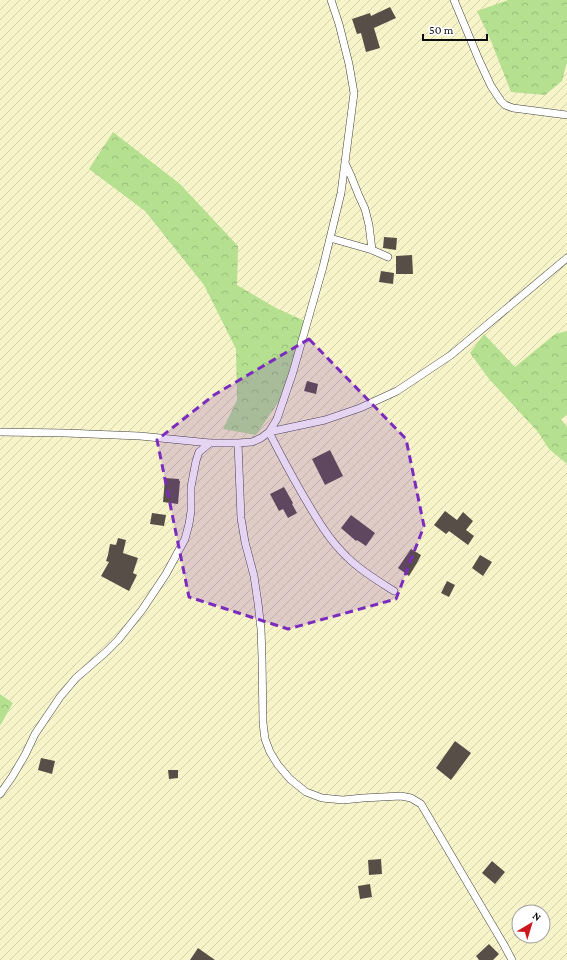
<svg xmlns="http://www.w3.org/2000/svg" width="567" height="960" viewBox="0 0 567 960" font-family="'Crimson Pro',serif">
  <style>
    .farmland { fill: url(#farmland-furrows); fill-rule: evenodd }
    .forest { fill: url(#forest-crowns) }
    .building { fill: #574e48 }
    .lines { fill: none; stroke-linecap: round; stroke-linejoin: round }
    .minor-casing { stroke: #404040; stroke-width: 8 }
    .minor { stroke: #fff; stroke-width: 7 }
    .marked { fill: #7b2cbf; fill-opacity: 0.2; stroke: #7b2cbf; stroke-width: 3; stroke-dasharray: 8 5; stroke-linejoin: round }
  </style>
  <defs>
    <pattern id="farmland-furrows" width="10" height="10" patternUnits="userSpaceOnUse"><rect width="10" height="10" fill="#f8f4ca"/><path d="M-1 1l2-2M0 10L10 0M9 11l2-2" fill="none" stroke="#d3d0ac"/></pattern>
    <pattern id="forest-crowns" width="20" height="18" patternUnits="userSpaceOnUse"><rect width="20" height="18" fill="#b4e090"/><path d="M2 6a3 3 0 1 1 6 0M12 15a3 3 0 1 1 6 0" fill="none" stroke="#9abf7b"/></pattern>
  </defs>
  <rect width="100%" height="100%" fill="#fffced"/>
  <!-- farmland -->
  <path class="farmland" d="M 0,0 L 567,0 L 567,960 L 0,960 L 0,726 L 13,703 L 0,694 ZM 519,912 L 543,912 L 543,936 L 519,936 Z"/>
  <!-- forest -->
  <path class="forest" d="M 508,0 L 567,0 L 567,62 L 562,81 L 545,95 L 511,92 L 491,41 L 477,11 Z
    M 113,132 L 180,184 L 238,246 L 237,285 L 276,308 L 307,322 L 286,391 L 256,435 L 223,429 L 237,400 L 236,349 L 204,285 L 145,211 L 89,169 Z
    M 567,331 L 567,415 L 561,419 L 567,427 L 567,464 L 549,449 L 538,432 L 489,379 L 470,353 L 484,334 L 515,367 L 555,334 Z
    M 0,694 L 13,703 L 0,726 Z"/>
  <!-- building -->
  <path class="building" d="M 390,7 L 396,18 L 374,28 L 380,48 L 366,52 L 361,33 L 357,34 L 352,19 L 370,13 L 371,16 Z
    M 384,237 L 397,238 L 396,250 L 383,248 Z
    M 412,255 L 413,274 L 396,274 L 396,256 Z
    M 381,271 L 394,273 L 393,284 L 379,282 Z
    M 307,381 L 318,384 L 316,394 L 304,391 Z
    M 330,450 L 343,476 L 325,485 L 312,459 Z
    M 165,478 L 179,479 L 179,481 L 180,481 L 178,504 L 163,502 Z
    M 284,487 L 293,503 L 292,504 L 297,513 L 288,518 L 283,509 L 279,511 L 270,494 Z
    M 445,511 L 457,520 L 463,512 L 473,521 L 466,530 L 474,536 L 468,545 L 449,531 L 446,534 L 434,525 Z
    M 152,513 L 166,515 L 164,526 L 150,524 Z
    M 351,515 L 375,533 L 366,546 L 357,540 L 356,541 L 341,528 Z
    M 118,538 L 126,540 L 123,553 L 138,558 L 133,573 L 137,575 L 129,591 L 101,576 L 109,562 L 106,561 L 108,555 L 110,544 L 116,545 Z
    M 411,549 L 421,555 L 417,563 L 409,576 L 398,568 Z
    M 480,555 L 492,562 L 483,576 L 472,568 Z
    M 447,581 L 455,585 L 449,597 L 441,593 Z
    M 455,741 L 471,753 L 451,780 L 436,768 Z
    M 41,758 L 55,761 L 52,774 L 38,770 Z
    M 168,770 L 178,770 L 178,778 L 169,779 Z
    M 381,859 L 382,874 L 369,875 L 368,860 Z
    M 492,861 L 505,872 L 495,884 L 482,873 Z
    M 370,884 L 372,897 L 360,899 L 358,886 Z
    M 489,944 L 499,954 L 493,960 L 479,960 L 476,956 Z
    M 198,948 L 215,960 L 190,960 Z"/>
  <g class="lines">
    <!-- minor casing -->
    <g class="minor-casing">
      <path id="minor" d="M 454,0 L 479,60 L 491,86 L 501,101 L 505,105 L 513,108 L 567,115
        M 345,163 L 351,176 L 359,196 L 365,209 L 369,225 L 372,250
        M 330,238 L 372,250 L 388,257
        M 0,432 L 65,433 L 140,436 L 210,443 L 238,443 L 252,442 L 261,438 L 269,432 L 277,419 L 293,372 L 323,267 L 341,193 L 354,93 L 349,64 L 339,24 L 331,0
        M 238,443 L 241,518 L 245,542 L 254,576 L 258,603 L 261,629 L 262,657 L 263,723 L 265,739 L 270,752 L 278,765 L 290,779 L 306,792 L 322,798 L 343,800 L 363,798 L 401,796 L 411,798 L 421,804 L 504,945 L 512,960
        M 394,591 C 378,581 361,571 347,557 C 329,540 317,519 304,497 C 292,476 280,454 269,432 L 325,420 L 360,408 L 397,391 L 451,355 L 567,258
        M 0,794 L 12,777 L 25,755 L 35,734 L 60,697 L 76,678 L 106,652 L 118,640 L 142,610 L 166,574 L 185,539 L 189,524 L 191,511 L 191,487 L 196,461 L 199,452 L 210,443"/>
    </g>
    <!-- minor -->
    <use href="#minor" class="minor"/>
  </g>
  <!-- marked area -->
  <path class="marked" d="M 309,339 L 406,439 L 424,526 L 396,599 L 288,629 L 189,597 L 157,440 L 214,395 Z"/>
  <!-- north arrow -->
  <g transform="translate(531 924) rotate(38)"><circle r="19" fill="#ffffff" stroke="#9e9e9e"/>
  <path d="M0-3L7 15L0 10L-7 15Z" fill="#cc171f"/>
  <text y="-6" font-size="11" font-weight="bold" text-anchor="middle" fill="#0d0d0d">N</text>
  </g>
  <!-- scale -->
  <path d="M423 34v6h64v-6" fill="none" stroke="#0d0d0d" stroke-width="2"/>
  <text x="429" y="34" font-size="12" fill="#0d0d0d" stroke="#ffffff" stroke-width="3" paint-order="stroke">50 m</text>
</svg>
